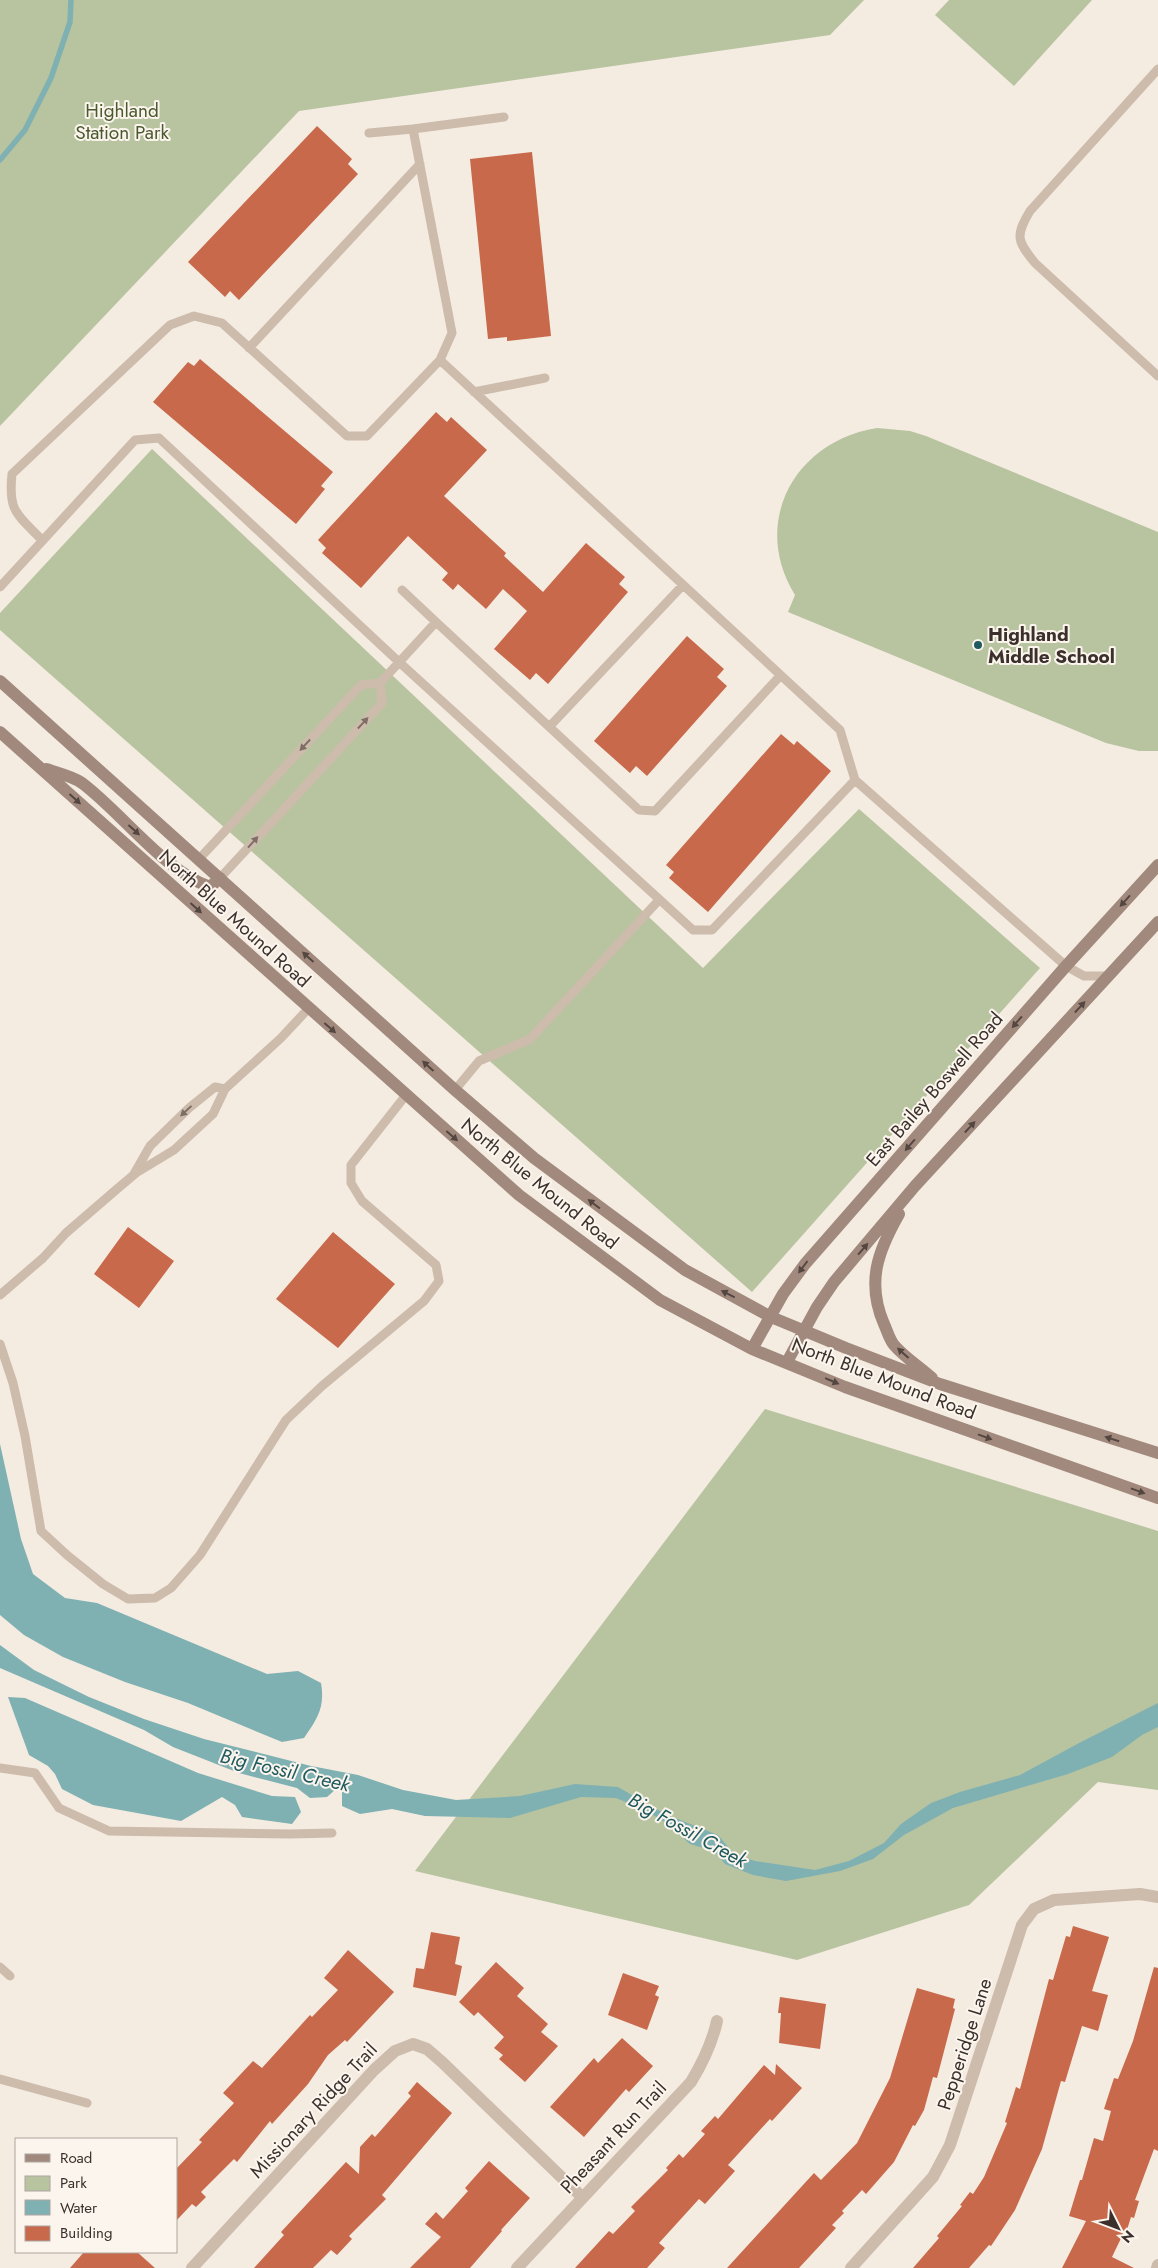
<svg xmlns="http://www.w3.org/2000/svg" width="1158" height="2268" viewBox="0 0 1158 2268" font-family="Jost,sans-serif">
  <style>
    .green { fill: #b8c4a0 }
    .water { fill: #7fb0b2 }
    .lines { fill: none; stroke-linecap: round; stroke-linejoin: round }
    .stream { stroke: #7fb0b2; stroke-width: 5.5 }
    .building { fill: #c8694b }
    .service { stroke: #cdbbac; stroke-width: 9 }
    .minor { stroke: #cdbbac; stroke-width: 12 }
    .secondary { stroke: #a18a7d; stroke-width: 12 }
    .oneway { fill: #7d6f65 }
    .oneway2 { fill: #544640 }
    .poi-dot { fill: #1f5a5e; stroke: #fbf5ee; stroke-width: 2 }
    .labels { text-anchor: middle; stroke-width: 4; stroke-linejoin: round; paint-order: stroke }
    .park-label { font-size: 19px; fill: #4a5a2e; stroke: #fbf5ee }
    .poi-label { font-size: 19px; font-weight: bold; fill: #3b302b; stroke: #fbf5ee; text-anchor: start }
    .street-label { font-size: 19px; fill: #3b302b; stroke: #fbf5ee }
    .water-label { font-size: 20px; font-style: italic; fill: #1f5a5e; stroke: #fbf5ee }
  </style>
  <rect width="100%" height="100%" fill="#f4ebe1"/>
  <!-- green -->
  <path class="green" d="M 0,0 L 864,0 L 830,35 L 299,111 L 0,426 Z
    M 949,0 L 1092,0 L 1014,86 L 935,15 Z
    M 877,428 L 910,431 L 926,436 L 1158,532 L 1158,751 L 1139,751 L 1106,743 L 788,612 L 795,595 C 750,522 795,441 877,428 Z
    M 152,449 L 703,968 L 859,809 L 1040,968 L 752,1292 L 0,630 L 0,613 Z
    M 765,1409 L 1158,1531 L 1158,1790 L 1098,1782 L 969,1905 L 797,1960 L 415,1871 Z"/>
  <!-- water -->
  <path class="water" d="M 0,1444 L 21,1539 L 33,1574 L 65,1598 L 97,1603 L 267,1674 L 298,1671 L 321,1683 C 325,1707 318,1718 304,1738 L 282,1742 L 188,1703 L 125,1682 L 63,1657 L 24,1635 L 0,1615 Z
    M 0,1645 L 34,1670 L 89,1697 L 144,1719 L 204,1739 L 311,1766 L 358,1775 L 403,1790 L 456,1800 L 520,1796 L 575,1784 L 618,1787 L 665,1814 L 718,1835 L 734,1854 L 755,1861 L 815,1870 L 849,1861 L 884,1843 L 901,1824 L 931,1803 L 960,1792 L 1020,1775 L 1081,1742 L 1158,1703 L 1158,1727 L 1142,1735 L 1112,1757 L 1068,1774 L 953,1808 L 904,1835 L 873,1859 L 840,1871 L 786,1881 L 753,1875 L 725,1864 L 714,1851 L 690,1844 L 665,1822 L 641,1808 L 616,1798 L 581,1797 L 510,1818 L 425,1816 L 392,1809 L 360,1814 L 342,1806 L 342,1789 L 336,1789 L 327,1797 L 310,1798 L 297,1788 L 239,1773 L 173,1747 L 144,1730 L 0,1668 Z
    M 8,1697 L 25,1698 L 198,1773 L 272,1796 L 295,1797 L 301,1812 L 292,1824 L 242,1817 L 235,1805 L 222,1797 L 181,1821 L 93,1805 L 62,1789 L 55,1774 L 48,1766 L 29,1755 Z"/>
  <g class="lines">
    <!-- stream -->
    <path class="stream" d="M 0,160 L 25,130 L 51,78 L 70,22 L 71,0"/>
  </g>
  <!-- building -->
  <path class="building" d="M 317,126 L 352,159 L 348,164 L 358,174 L 239,300 L 230,291 L 225,297 L 188,262 Z
    M 532,152 L 551,336 L 507,341 L 507,337 L 488,339 L 470,159 Z
    M 200,359 L 333,472 L 321,486 L 325,489 L 296,524 L 153,402 L 188,362 L 194,366 Z
    M 436,412 L 447,422 L 451,417 L 487,450 L 444,496 L 506,553 L 504,556 L 543,592 L 586,543 L 625,577 L 619,584 L 628,592 L 548,684 L 536,673 L 530,680 L 494,649 L 527,611 L 503,589 L 486,609 L 458,584 L 453,590 L 442,580 L 448,573 L 408,536 L 361,588 L 322,553 L 326,548 L 318,540 Z
    M 687,636 L 724,669 L 717,677 L 727,686 L 647,776 L 636,766 L 630,773 L 594,741 Z
    M 781,734 L 794,745 L 797,741 L 831,771 L 708,912 L 669,878 L 674,872 L 666,865 Z
    M 128,1227 L 174,1261 L 139,1308 L 94,1274 Z
    M 333,1232 L 395,1284 L 338,1348 L 276,1299 Z
    M 1073,1926 L 1109,1937 L 1092,1991 L 1108,1995 L 1098,2031 L 1082,2026 L 1065,2082 L 1061,2081 L 1042,2149 L 1015,2210 L 991,2246 L 989,2245 L 969,2268 L 913,2268 L 939,2238 L 937,2236 L 962,2206 L 960,2205 L 970,2192 L 973,2194 L 984,2177 L 1007,2123 L 1005,2122 L 1016,2087 L 1020,2089 L 1049,1979 L 1053,1980 L 1066,1936 L 1070,1937 Z
    M 431,1932 L 460,1937 L 455,1964 L 462,1966 L 456,1996 L 413,1987 L 416,1968 L 424,1969 Z
    M 348,1950 L 394,1992 L 347,2042 L 345,2040 L 328,2055 L 308,2084 L 272,2124 L 270,2121 L 237,2162 L 234,2159 L 201,2192 L 206,2197 L 196,2207 L 192,2204 L 176,2221 L 176,2169 L 202,2142 L 199,2140 L 234,2103 L 223,2093 L 253,2061 L 262,2068 L 310,2015 L 312,2017 L 338,1990 L 324,1978 Z
    M 496,1962 L 524,1988 L 517,1996 L 548,2024 L 541,2032 L 558,2046 L 525,2082 L 499,2059 L 503,2055 L 494,2048 L 504,2037 L 478,2012 L 474,2016 L 459,2002 Z
    M 1154,1967 L 1158,1968 L 1158,2151 L 1154,2149 L 1135,2200 L 1139,2201 L 1134,2218 L 1131,2217 L 1126,2233 L 1124,2232 L 1112,2257 L 1134,2268 L 1062,2268 L 1086,2221 L 1069,2216 L 1080,2180 L 1082,2180 L 1094,2138 L 1103,2141 L 1111,2111 L 1104,2109 L 1114,2078 L 1118,2079 L 1133,2041 Z
    M 623,1973 L 659,1986 L 655,1995 L 659,1997 L 647,2030 L 608,2015 Z
    M 917,1988 L 955,1999 L 953,2008 L 955,2009 L 937,2078 L 933,2077 L 924,2110 L 915,2126 L 913,2125 L 894,2162 L 866,2194 L 862,2190 L 842,2211 L 844,2213 L 832,2225 L 836,2228 L 799,2268 L 727,2268 L 814,2173 L 821,2180 L 857,2143 L 890,2078 Z
    M 780,1997 L 826,2004 L 820,2049 L 779,2043 L 781,2013 L 778,2013 Z
    M 622,2038 L 653,2066 L 629,2092 L 626,2089 L 584,2137 L 550,2107 L 594,2058 L 598,2063 Z
    M 776,2064 L 802,2088 L 772,2121 L 770,2119 L 728,2165 L 735,2171 L 705,2204 L 699,2199 L 659,2243 L 665,2248 L 647,2268 L 575,2268 L 609,2231 L 613,2234 L 635,2211 L 631,2207 L 668,2170 L 666,2168 L 679,2154 L 683,2158 L 705,2134 L 701,2131 L 715,2116 L 718,2119 L 764,2065 L 775,2075 Z
    M 417,2082 L 452,2113 L 382,2195 L 386,2199 L 349,2236 L 352,2239 L 337,2255 L 331,2250 L 313,2268 L 254,2268 L 284,2235 L 281,2232 L 293,2219 L 346,2162 L 359,2174 L 360,2147 L 372,2134 L 375,2137 L 411,2096 L 408,2093 Z
    M 489,2161 L 530,2198 L 501,2230 L 502,2231 L 470,2268 L 410,2268 L 441,2237 L 425,2224 L 436,2212 L 443,2219 L 468,2191 L 465,2188 Z
    M 84,2252 L 137,2252 L 155,2268 L 70,2268 Z"/>
  <g class="lines">
    <!-- service -->
    <path class="service" d="M 1158,69 L 1030,211 C 1015,236 1017,241 1035,263 L 1158,376
      M 369,133 L 413,129
      M 249,348 L 420,164
      M 440,360 L 452,333 L 413,129 L 504,117
      M 474,392 L 545,378
      M 42,540 C 17,514 8,512 12,474 L 170,325 L 194,316 L 222,323 L 347,436 L 367,436 L 440,360 L 840,730 L 855,780
      M 0,587 L 135,440 L 159,438 L 399,662 L 693,930 L 712,930 L 855,780 L 1066,966 L 1084,976 L 1108,976
      M 402,590 L 436,622
      M 550,726 L 683,585
      M 199,859 L 361,685 L 380,683 L 436,622 L 639,810 L 655,811 L 780,676
      M 220,878 L 382,703 L 380,683
      M 455,1090 L 479,1061 L 530,1039 L 659,900
      M 134,1174 L 150,1146 L 189,1108 L 215,1087 L 225,1089
      M 0,1295 L 43,1258 L 66,1233 L 117,1189 L 136,1173 L 174,1150 L 213,1114 L 225,1089 L 281,1038 L 308,1009
      M 0,1344 L 13,1383 L 25,1436 L 41,1531 L 67,1555 L 103,1584 L 128,1599 L 155,1598 L 171,1588 L 200,1555 L 286,1420 L 322,1386 L 424,1301 L 439,1281 L 436,1265 L 362,1201 L 351,1183 L 351,1165 L 406,1095
      M 0,1768 L 35,1773 L 59,1808 L 109,1831 L 290,1834 L 332,1833
      M 0,1967 L 10,1976
      M 0,2079 L 87,2103"/>
    <!-- minor -->
    <path class="minor" d="M 192,2268 L 374,2070 L 395,2051 L 413,2044 L 427,2049 L 442,2062 L 582,2197
      M 517,2268 L 691,2082 C 703,2062 712,2044 717,2021
      M 851,2268 L 933,2177 L 950,2145 L 1022,1925 L 1034,1909 L 1054,1900 L 1140,1894 L 1158,1897
      M 1157,2268 L 1158,2265"/>
    <!-- secondary -->
    <path class="secondary" d="M 0,681 L 455,1090 L 534,1158 L 685,1270 L 771,1317 L 846,1348 L 940,1384 L 1158,1453
      M 0,732 L 519,1195 L 660,1300 L 752,1349 L 845,1387 L 1158,1498
      M 46,769 C 57,773 72,776 82,783 C 122,813 164,871 210,887 L 220,878
      M 899,1214 C 878,1251 866,1282 884,1324 C 887,1330 889,1339 894,1345 C 904,1357 920,1367 932,1378
      M 752,1349 L 783,1294 L 805,1264 L 1066,966 L 1158,865
      M 787,1362 L 817,1307 L 834,1282 L 915,1186 L 1158,922"/>
  </g>
  <!-- one-way arrows -->
  <defs><path id="oneway-solid" d="M-6-.8H1V-3.2L6.5 0L1 3.2V.8H-6Z" transform="scale(1.25)"/></defs>
  <g class="oneway">
    <use href="#oneway-solid" transform="translate(363 723) rotate(-47)"/>
    <use href="#oneway-solid" transform="translate(305 745) rotate(133)"/>
    <use href="#oneway-solid" transform="translate(253 842) rotate(-48)"/>
    <use href="#oneway-solid" transform="translate(186 1111) rotate(137)"/>
  </g>
  <g class="oneway2">
    <use href="#oneway-solid" transform="translate(75 799) rotate(42)"/>
    <use href="#oneway-solid" transform="translate(134 830) rotate(42)"/>
    <use href="#oneway-solid" transform="translate(1125 901) rotate(132)"/>
    <use href="#oneway-solid" transform="translate(196 908) rotate(42)"/>
    <use href="#oneway-solid" transform="translate(308 957) rotate(-138)"/>
    <use href="#oneway-solid" transform="translate(1080 1007) rotate(-47)"/>
    <use href="#oneway-solid" transform="translate(1017 1022) rotate(131)"/>
    <use href="#oneway-solid" transform="translate(330 1028) rotate(41)"/>
    <use href="#oneway-solid" transform="translate(428 1066) rotate(-138)"/>
    <use href="#oneway-solid" transform="translate(970 1127) rotate(-47)"/>
    <use href="#oneway-solid" transform="translate(452 1136) rotate(41)"/>
    <use href="#oneway-solid" transform="translate(910 1145) rotate(131)"/>
    <use href="#oneway-solid" transform="translate(594 1204) rotate(-143)"/>
    <use href="#oneway-solid" transform="translate(863 1249) rotate(-49)"/>
    <use href="#oneway-solid" transform="translate(803 1267) rotate(127)"/>
    <use href="#oneway-solid" transform="translate(728 1294) rotate(-153)"/>
    <use href="#oneway-solid" transform="translate(903 1353) rotate(-138)"/>
    <use href="#oneway-solid" transform="translate(832 1381) rotate(23)"/>
    <use href="#oneway-solid" transform="translate(985 1437) rotate(20)"/>
    <use href="#oneway-solid" transform="translate(1112 1439) rotate(-162)"/>
    <use href="#oneway-solid" transform="translate(1138 1491) rotate(20)"/>
  </g>
  <!-- markers -->
  <circle class="poi-dot" cx="978" cy="645" r="5"/>
  <g class="labels">
    <!-- park labels -->
    <g class="park-label">
      <text x="122" y="117">Highland<tspan x="122" dy="22">Station Park</tspan></text>
    </g>
    <!-- poi labels -->
    <g class="poi-label">
      <text x="988" y="641">Highland<tspan x="988" dy="22">Middle School</tspan></text>
    </g>
    <!-- street labels -->
    <g class="street-label">
      <text transform="translate(235 918) rotate(42)" y="7">North Blue Mound Road</text>
      <text transform="translate(934 1089) rotate(-49)" y="7">East Bailey Boswell Road</text>
      <text transform="translate(540 1183) rotate(39)" y="7">North Blue Mound Road</text>
      <text transform="translate(884 1378) rotate(21)" y="7">North Blue Mound Road</text>
      <text transform="translate(964 2044) rotate(-72)" y="7">Pepperidge Lane</text>
      <text transform="translate(313 2110) rotate(-47)" y="7">Missionary Ridge Trail</text>
      <text transform="translate(613 2137) rotate(-47)" y="7">Pheasant Run Trail</text>
    </g>
    <!-- water labels -->
    <g class="water-label">
      <text transform="translate(285 1770) rotate(13)" y="7">Big Fossil Creek</text>
      <text transform="translate(688 1830) rotate(29)" y="7">Big Fossil Creek</text>
    </g>
  </g>
  <!-- legend -->
  <rect x="15" y="2138" width="162" height="115" fill="#fbf5ee" stroke="#aea6a0"/>
  <rect x="25" y="2154" width="25" height="8" fill="#a18a7d" stroke="#aea6a0"/>
  <text x="60" y="2163" font-size="15" fill="#3b302b">Road</text>
  <rect x="25" y="2176" width="25" height="15" fill="#b8c4a0" stroke="#aea6a0"/>
  <text x="60" y="2188" font-size="15" fill="#3b302b">Park</text>
  <rect x="25" y="2200" width="25" height="15" fill="#7fb0b2" stroke="#aea6a0"/>
  <text x="60" y="2213" font-size="15" fill="#3b302b">Water</text>
  <rect x="25" y="2226" width="25" height="15" fill="#c8694b" stroke="#aea6a0"/>
  <text x="60" y="2238" font-size="15" fill="#3b302b">Building</text>
  <!-- north arrow -->
  <g transform="translate(1118 2228) rotate(132)" stroke="#fbf5ee" stroke-width="4" paint-order="stroke">
  <path d="M0-4L9 19L0 12L-9 19Z" fill="#3b302b"/>
  <text y="-8" font-size="14" font-weight="bold" text-anchor="middle" fill="#3b302b">N</text>
  </g>
</svg>
